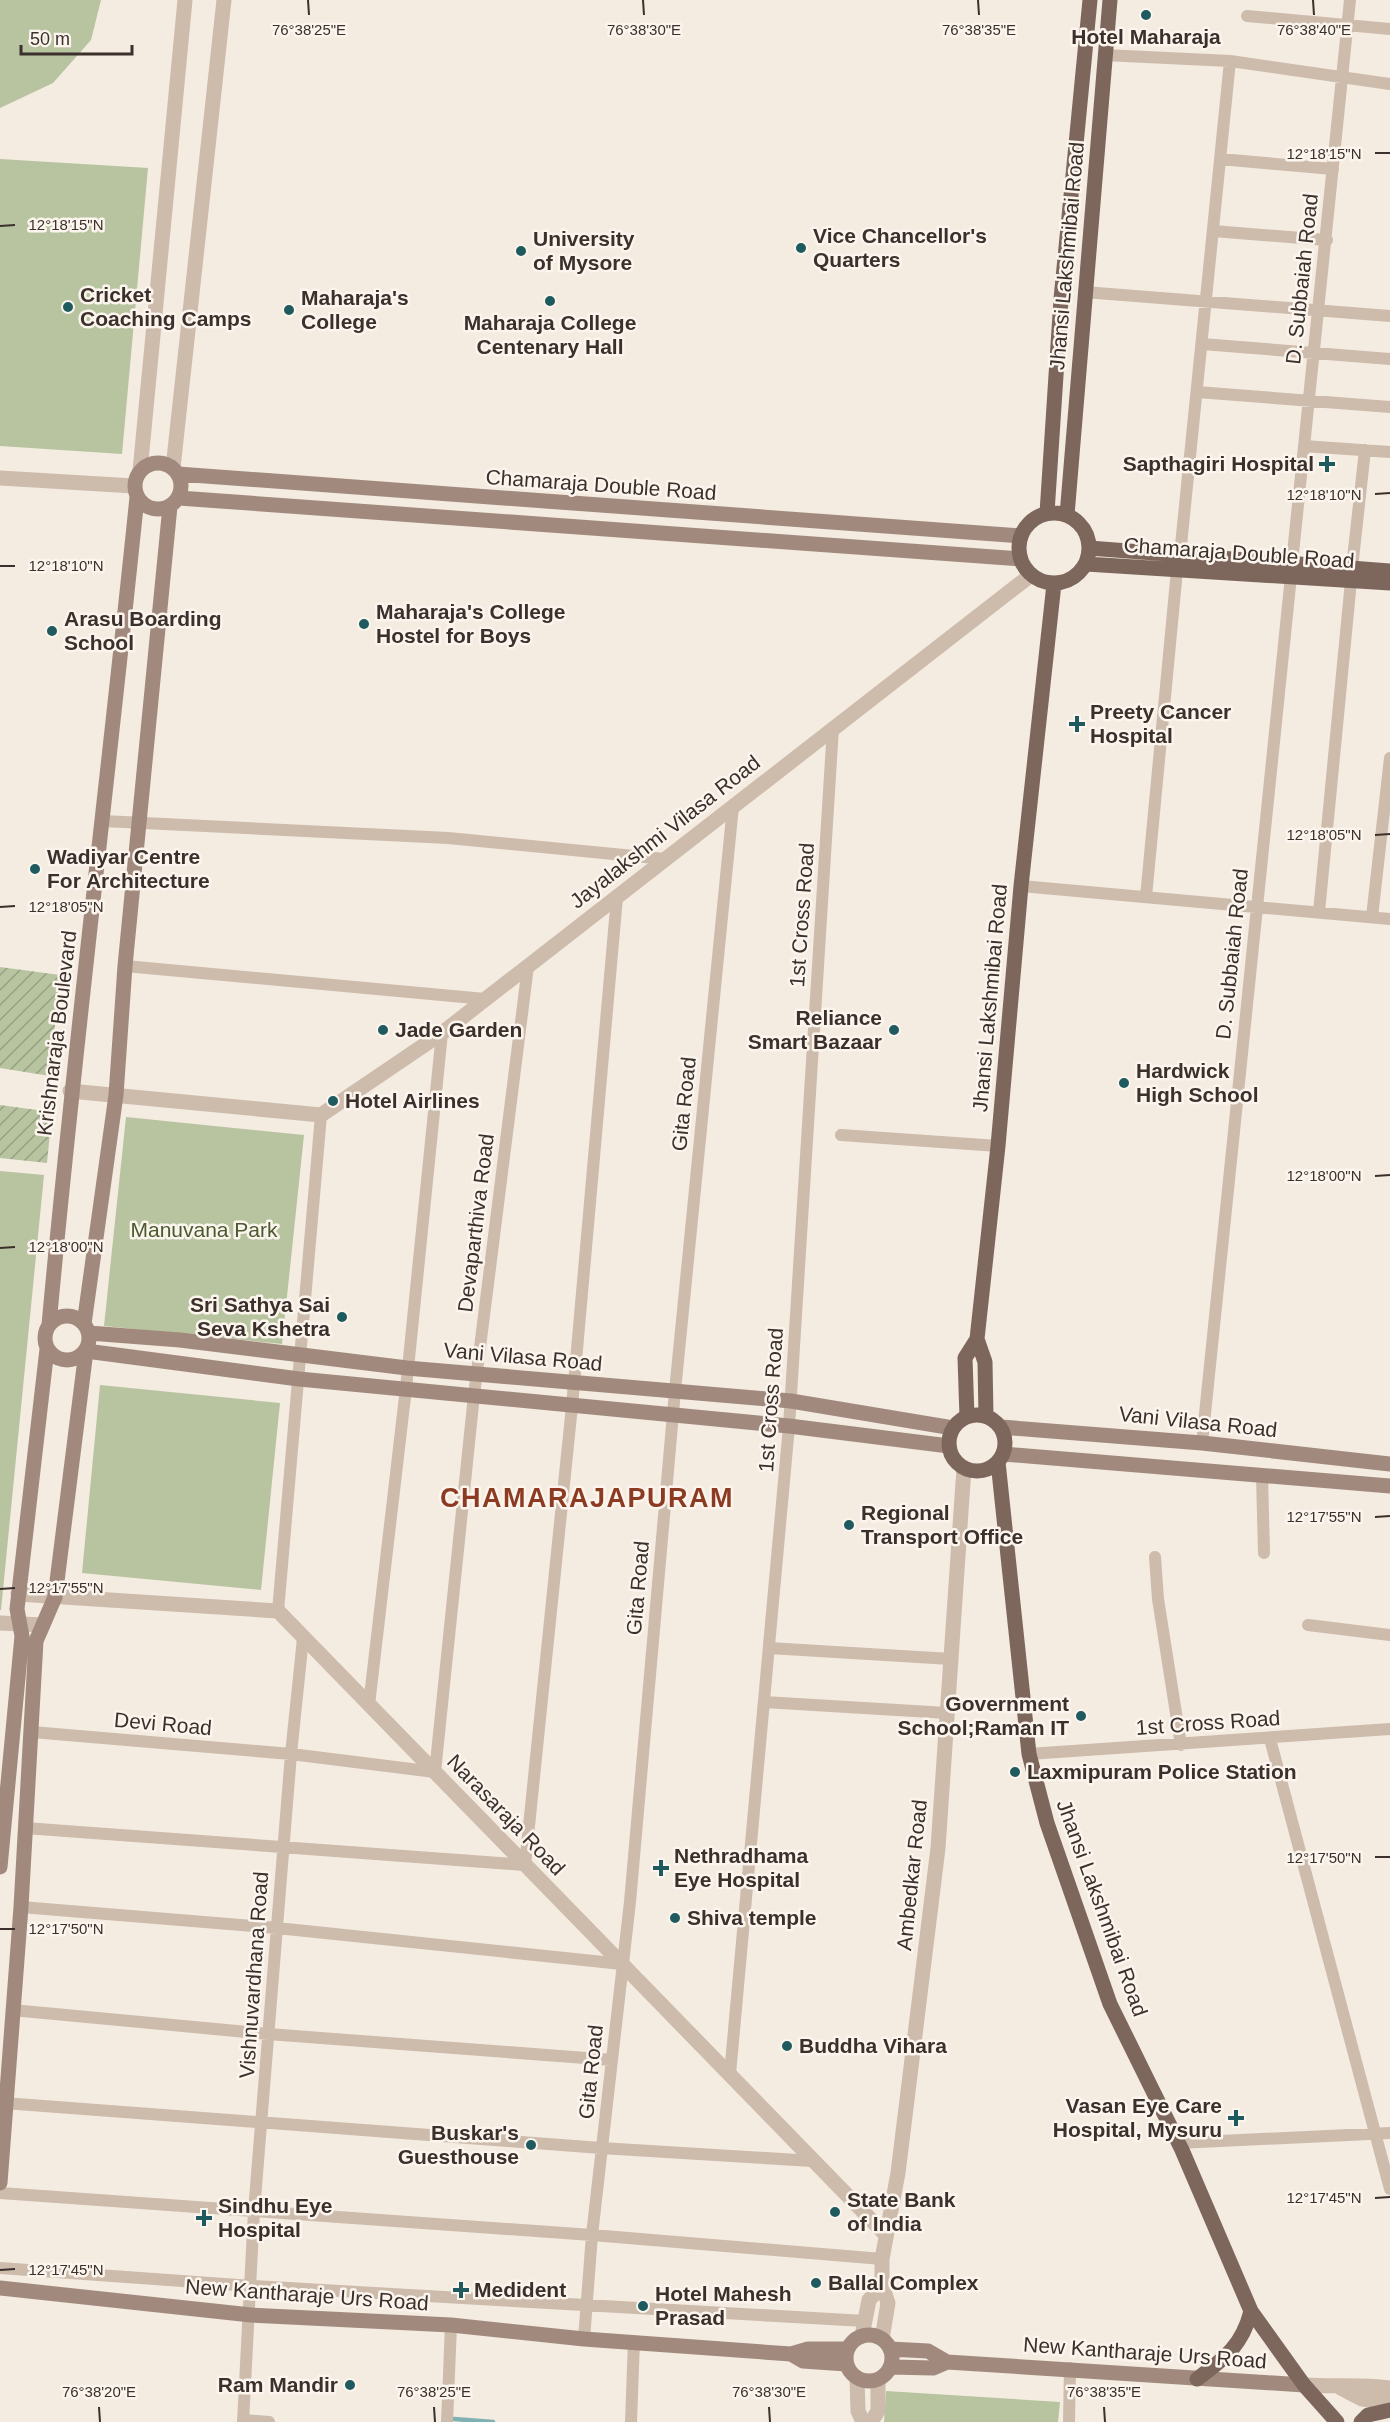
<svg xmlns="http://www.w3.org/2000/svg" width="1390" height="2422" viewBox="0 0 1390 2422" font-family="Arial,sans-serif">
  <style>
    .green { fill: #b8c4a0 }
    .garden { fill: url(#garden-furrows) }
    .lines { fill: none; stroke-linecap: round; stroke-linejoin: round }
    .stream { stroke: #7fb0b2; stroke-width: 4.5 }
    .minor { stroke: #cdbbac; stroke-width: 12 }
    .tertiary { stroke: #cdbbac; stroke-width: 15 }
    .secondary { stroke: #a18a7d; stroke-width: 15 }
    .primary { stroke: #7d675c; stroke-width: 15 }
    .ticks { fill: none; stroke: #3b302b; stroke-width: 2 }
    .poi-dot { fill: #1f5a5e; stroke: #fbf5ee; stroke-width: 2 }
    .labels { text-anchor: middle; stroke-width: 5; stroke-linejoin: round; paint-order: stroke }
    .poi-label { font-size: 21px; font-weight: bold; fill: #3b302b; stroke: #fbf5ee; text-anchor: start }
    .street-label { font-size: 21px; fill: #3b302b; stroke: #fbf5ee }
    .park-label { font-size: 21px; fill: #4a5a2e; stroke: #fbf5ee }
    .district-label { font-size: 27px; font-weight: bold; letter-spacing: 1.5px; fill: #8c3b22; stroke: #fbf5ee }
    .ticks-label { font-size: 15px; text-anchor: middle; fill: #3b302b; stroke: #fbf5ee; stroke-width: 5; stroke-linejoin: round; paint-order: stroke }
  </style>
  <defs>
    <pattern id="garden-furrows" width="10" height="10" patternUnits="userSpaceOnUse" patternTransform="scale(1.5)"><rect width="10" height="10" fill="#b8c4a0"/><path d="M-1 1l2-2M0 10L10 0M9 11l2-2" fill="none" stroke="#97a083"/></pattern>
  </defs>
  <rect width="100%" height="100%" fill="#f4ebe1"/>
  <!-- green -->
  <path class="green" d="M 0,0 L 101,0 L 91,40 L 53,83 L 0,108 Z
    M 0,159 L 148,168 L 122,454 L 0,446 Z
    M 126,1117 L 304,1135 L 282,1344 L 104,1326 Z
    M 0,1171 L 44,1175 L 1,1610 L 0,1610 Z
    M 100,1385 L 280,1403 L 261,1590 L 82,1573 Z
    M 886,2391 L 1060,2402 L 1058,2422 L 884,2422 Z"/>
  <!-- garden -->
  <path class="garden" d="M 0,967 L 60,975 L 50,1076 L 0,1068 Z
    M 0,1105 L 52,1112 L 47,1163 L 0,1158 Z"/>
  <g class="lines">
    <!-- stream -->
    <path class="stream" d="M 454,2419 L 493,2422"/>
    <!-- minor -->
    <path class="minor" d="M 1247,16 L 1390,29
      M 1104,55 L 1230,61 L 1390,84
      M 1220,159 L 1333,169
      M 1213,231 L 1327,240
      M 1084,292 L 1390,316
      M 1202,344 L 1390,359
      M 1197,392 L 1390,407
      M 1304,446 L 1390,452
      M 1180,555 L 1230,61
      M 1292,563 L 1350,0
      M 1352,568 L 1365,450
      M 103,821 L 448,838 L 665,859
      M 1021,886 L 1390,919
      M 1146,897 L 1177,570
      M 1319,912 L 1351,581
      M 1372,917 L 1390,758
      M 125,966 L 485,999
      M 841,1135 L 998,1146
      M 1202,1443 L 1291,576
      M 1262,1476 L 1264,1553
      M 1155,1557 L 1158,1599 L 1181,1745
      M 278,1611 L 321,1115
      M 1308,1625 L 1390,1635
      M 769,1648 L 951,1659
      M 764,1702 L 947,1713
      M 369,1705 L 406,1388 L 442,1033
      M 32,1732 L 291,1754 L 435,1772 L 474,1395 L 528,966
      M 1270,1739 L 1390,2189
      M 1029,1754 L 1390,1729
      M 25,1828 L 525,1865 L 572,1406 L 617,897
      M 21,1907 L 277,1928 L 622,1964
      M 12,2010 L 268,2034 L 612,2060
      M 730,2074 L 789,1426 L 833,728
      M 4,2103 L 601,2148 L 813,2161
      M 1178,2143 L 1390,2133
      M 0,2193 L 592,2235 L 882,2259
      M 0,2268 L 252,2286 L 865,2321
      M 584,2339 L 592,2235 L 630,1902 L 675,1391 L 733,806
      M 243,2420 L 269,2422
      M 243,2422 L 254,2211 L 291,1754 L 303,1638
      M 447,2422 L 451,2325
      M 631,2422 L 634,2341
      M 1069,2422 L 1070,2368"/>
    <!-- tertiary -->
    <path class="tertiary" d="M 173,468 L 224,0
      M 140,471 L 185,0
      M 0,478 L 134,486
      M 70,1091 L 321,1115 L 442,1033 L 1031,575
      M 18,1594 L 278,1611 L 886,2235
      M 0,1623 L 43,1625
      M 862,2336 L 869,2300 L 882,2285
      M 882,2339 L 888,2303 L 882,2285 L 882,2259 L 898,2173 L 938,1848 L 964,1468
      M 857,2378 L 858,2411 L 863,2422
      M 1304,2385 C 1333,2387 1361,2384 1390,2388
      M 1341,2388 L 1362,2399 L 1390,2402
      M 871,2422 L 878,2411 L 878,2380"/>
    <!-- secondary -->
    <path class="secondary" d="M135 486a23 23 0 1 1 46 0a23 23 0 1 1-46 0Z
      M 178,474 L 1021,536
      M 179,498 L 1020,559
      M45 1338a22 22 0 1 1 44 0a22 22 0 1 1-44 0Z
      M 84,1324 L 116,1095 L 125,966 L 170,506
      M 49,1325 C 74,1048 109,773 137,497
      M 89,1333 L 180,1340 L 407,1368 L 791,1401 L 953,1428
      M 1001,1427 L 1202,1443 L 1390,1464
      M 1003,1454 L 1390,1486
      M 0,1867 L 22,1636 L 17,1609 L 47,1349
      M 0,2183 L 21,1907 L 36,1641 L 55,1597 L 86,1351 L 299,1379 L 789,1426 L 949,1446
      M 0,2288 L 251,2315 L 451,2325 L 584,2339 L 791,2354 L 808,2349 L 847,2349
      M846 2358a23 23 0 1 1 46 0a23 23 0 1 1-46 0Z
      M 890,2349 L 928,2351 L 947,2362 L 1304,2385
      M 791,2354 L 803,2361 L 846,2364
      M 891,2367 L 933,2368 L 947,2362"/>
    <!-- primary -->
    <path class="primary" d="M1019 548a35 35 0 1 1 70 0a35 35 0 1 1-70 0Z
      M 1047,513 L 1061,299 L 1090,0
      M 1067,515 L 1110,0
      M 1089,548 L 1390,571
      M 1086,564 L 1390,583
      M949 1443a28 28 0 1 1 56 0a28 28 0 1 1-56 0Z
      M 986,1416 L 985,1362 L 977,1339 L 998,1146 L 1021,886 L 1054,584
      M 967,1417 L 965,1358 L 977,1339
      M 998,1462 L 1029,1754 L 1047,1823 L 1110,2004 L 1182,2150 L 1251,2311 L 1304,2385 L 1337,2422
      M 1197,2379 C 1225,2358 1242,2346 1251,2311
      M 1361,2422 L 1368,2415 L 1390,2410"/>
  </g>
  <!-- ticks -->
  <path class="ticks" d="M 308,0 L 309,15M 643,0 L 644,15M 978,0 L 979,15M 1313,0 L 1314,15M 1375,153 L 1390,153M 0,226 L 15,225M 1375,494 L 1390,493M 0,566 L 15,566M 1375,835 L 1390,834M 0,907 L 15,906M 1375,1176 L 1390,1175M 0,1248 L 15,1247M 1375,1517 L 1390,1516M 0,1589 L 15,1588M 1375,1857 L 1390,1857M 0,1929 L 15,1929M 1375,2198 L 1390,2197M 0,2270 L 15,2269M 99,2407 L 100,2422M 434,2407 L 435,2422M 769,2407 L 770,2422M 1104,2407 L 1105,2422"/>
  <!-- markers -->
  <g class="poi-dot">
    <circle cx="1146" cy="15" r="6"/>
    <circle cx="801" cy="248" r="6"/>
    <circle cx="521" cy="251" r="6"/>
    <circle cx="550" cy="301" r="6"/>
    <circle cx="68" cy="307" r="6"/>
    <circle cx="289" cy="310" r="6"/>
    <path d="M1324 455h6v6h6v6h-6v6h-6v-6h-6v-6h6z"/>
    <circle cx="364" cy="624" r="6"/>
    <circle cx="52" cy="631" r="6"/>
    <path d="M1074 715h6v6h6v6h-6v6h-6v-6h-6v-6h6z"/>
    <circle cx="35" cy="869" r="6"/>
    <circle cx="383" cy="1030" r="6"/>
    <circle cx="894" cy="1030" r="6"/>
    <circle cx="1124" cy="1083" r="6"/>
    <circle cx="333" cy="1101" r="6"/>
    <circle cx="342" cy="1317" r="6"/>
    <circle cx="849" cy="1525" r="6"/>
    <circle cx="1081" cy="1716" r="6"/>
    <circle cx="1015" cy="1772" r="6"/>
    <path d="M658 1859h6v6h6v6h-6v6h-6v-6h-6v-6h6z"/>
    <circle cx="675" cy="1918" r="6"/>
    <circle cx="787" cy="2046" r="6"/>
    <path d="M1233 2109h6v6h6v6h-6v6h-6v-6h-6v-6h6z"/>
    <circle cx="531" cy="2145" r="6"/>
    <circle cx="835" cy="2212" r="6"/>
    <path d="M201 2209h6v6h6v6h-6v6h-6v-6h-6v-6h6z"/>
    <circle cx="816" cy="2283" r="6"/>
    <path d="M458 2281h6v6h6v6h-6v6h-6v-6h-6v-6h6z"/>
    <circle cx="643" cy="2306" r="6"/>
    <circle cx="350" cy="2385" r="6"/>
  </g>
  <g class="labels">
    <!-- poi labels -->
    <g class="poi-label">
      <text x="1146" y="44" text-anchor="middle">Hotel Maharaja</text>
      <text x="813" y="243">Vice Chancellor's<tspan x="813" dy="24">Quarters</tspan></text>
      <text x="533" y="246">University<tspan x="533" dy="24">of Mysore</tspan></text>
      <text x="80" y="302">Cricket<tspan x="80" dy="24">Coaching Camps</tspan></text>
      <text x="301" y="305">Maharaja's<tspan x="301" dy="24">College</tspan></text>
      <text x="550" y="330" text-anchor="middle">Maharaja College<tspan x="550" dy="24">Centenary Hall</tspan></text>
      <text x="1314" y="471" text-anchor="end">Sapthagiri Hospital</text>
      <text x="376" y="619">Maharaja's College<tspan x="376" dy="24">Hostel for Boys</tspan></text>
      <text x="64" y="626">Arasu Boarding<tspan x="64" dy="24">School</tspan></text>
      <text x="1090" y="719">Preety Cancer<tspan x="1090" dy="24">Hospital</tspan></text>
      <text x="47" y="864">Wadiyar Centre<tspan x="47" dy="24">For Architecture</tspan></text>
      <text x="882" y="1025" text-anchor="end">Reliance<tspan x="882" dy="24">Smart Bazaar</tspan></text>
      <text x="395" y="1037">Jade Garden</text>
      <text x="1136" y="1078">Hardwick<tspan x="1136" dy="24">High School</tspan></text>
      <text x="345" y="1108">Hotel Airlines</text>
      <text x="330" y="1312" text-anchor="end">Sri Sathya Sai<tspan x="330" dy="24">Seva Kshetra</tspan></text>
      <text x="861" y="1520">Regional<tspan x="861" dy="24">Transport Office</tspan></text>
      <text x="1069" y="1711" text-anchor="end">Government<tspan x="1069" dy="24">School;Raman IT</tspan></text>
      <text x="1027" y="1779">Laxmipuram Police Station</text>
      <text x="674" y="1863">Nethradhama<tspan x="674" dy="24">Eye Hospital</tspan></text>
      <text x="687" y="1925">Shiva temple</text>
      <text x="799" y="2053">Buddha Vihara</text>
      <text x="1222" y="2113" text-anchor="end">Vasan Eye Care<tspan x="1222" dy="24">Hospital, Mysuru</tspan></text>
      <text x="519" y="2140" text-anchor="end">Buskar's<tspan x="519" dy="24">Guesthouse</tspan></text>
      <text x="847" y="2207">State Bank<tspan x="847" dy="24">of India</tspan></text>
      <text x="218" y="2213">Sindhu Eye<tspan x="218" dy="24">Hospital</tspan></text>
      <text x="828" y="2290">Ballal Complex</text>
      <text x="474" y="2297">Medident</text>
      <text x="655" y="2301">Hotel Mahesh<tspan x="655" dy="24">Prasad</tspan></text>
      <text x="338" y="2392" text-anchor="end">Ram Mandir</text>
    </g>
    <!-- street labels -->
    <g class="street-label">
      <text transform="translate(1067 256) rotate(-85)" y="7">Jhansi Lakshmibai Road</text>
      <text transform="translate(1302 279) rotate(-84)" y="7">D. Subbaiah Road</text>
      <text transform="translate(601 485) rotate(4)" y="7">Chamaraja Double Road</text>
      <text transform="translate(1239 553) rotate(4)" y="7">Chamaraja Double Road</text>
      <text transform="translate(665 832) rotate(-38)" y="7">Jayalakshmi Vilasa Road</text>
      <text transform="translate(802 915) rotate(-86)" y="7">1st Cross Road</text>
      <text transform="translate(1232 954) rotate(-84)" y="7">D. Subbaiah Road</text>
      <text transform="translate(990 998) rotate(-85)" y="7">Jhansi Lakshmibai Road</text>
      <text transform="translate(57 1033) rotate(-83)" y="7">Krishnaraja Boulevard</text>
      <text transform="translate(684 1104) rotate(-84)" y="7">Gita Road</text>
      <text transform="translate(476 1223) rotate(-83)" y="7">Devaparthiva Road</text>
      <text transform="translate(523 1357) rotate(5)" y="7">Vani Vilasa Road</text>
      <text transform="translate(771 1400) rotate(-86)" y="7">1st Cross Road</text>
      <text transform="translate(1198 1422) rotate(6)" y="7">Vani Vilasa Road</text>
      <text transform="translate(638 1588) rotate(-85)" y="7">Gita Road</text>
      <text transform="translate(1208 1723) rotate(-4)" y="7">1st Cross Road</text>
      <text transform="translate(163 1724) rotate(5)" y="7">Devi Road</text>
      <text transform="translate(506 1815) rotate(46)" y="7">Narasaraja Road</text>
      <text transform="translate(912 1875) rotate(-84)" y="7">Ambedkar Road</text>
      <text transform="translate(1102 1908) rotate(70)" y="7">Jhansi Lakshmibai Road</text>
      <text transform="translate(254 1975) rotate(-86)" y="7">Vishnuvardhana Road</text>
      <text transform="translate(591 2072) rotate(-84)" y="7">Gita Road</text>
      <text transform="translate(307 2295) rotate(4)" y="7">New Kantharaje Urs Road</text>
      <text transform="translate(1145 2353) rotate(4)" y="7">New Kantharaje Urs Road</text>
    </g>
    <!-- park labels -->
    <g class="park-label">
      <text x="204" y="1237">Manuvana Park</text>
    </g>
    <!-- district labels -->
    <g class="district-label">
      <text x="587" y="1507">CHAMARAJAPURAM</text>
    </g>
  </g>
  <g class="ticks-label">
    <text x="1314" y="35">76°38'40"E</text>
    <text x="309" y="35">76°38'25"E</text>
    <text x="644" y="35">76°38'30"E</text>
    <text x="979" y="35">76°38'35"E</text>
    <text x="1324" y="159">12°18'15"N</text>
    <text x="66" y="230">12°18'15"N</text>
    <text x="1324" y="500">12°18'10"N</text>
    <text x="66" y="571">12°18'10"N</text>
    <text x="1324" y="840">12°18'05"N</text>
    <text x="66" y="912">12°18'05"N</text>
    <text x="1324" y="1181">12°18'00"N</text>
    <text x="66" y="1252">12°18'00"N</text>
    <text x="1324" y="1522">12°17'55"N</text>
    <text x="66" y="1593">12°17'55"N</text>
    <text x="1324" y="1863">12°17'50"N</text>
    <text x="66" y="1934">12°17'50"N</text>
    <text x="1324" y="2203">12°17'45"N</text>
    <text x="66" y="2275">12°17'45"N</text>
    <text x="99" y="2397">76°38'20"E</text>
    <text x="434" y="2397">76°38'25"E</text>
    <text x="769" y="2397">76°38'30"E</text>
    <text x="1104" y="2397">76°38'35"E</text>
  </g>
  <!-- scale -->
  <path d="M21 45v9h111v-9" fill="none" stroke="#3b302b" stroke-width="3"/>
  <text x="30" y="45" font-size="18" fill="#3b302b" stroke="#fbf5ee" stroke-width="4.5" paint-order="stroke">50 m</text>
</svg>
